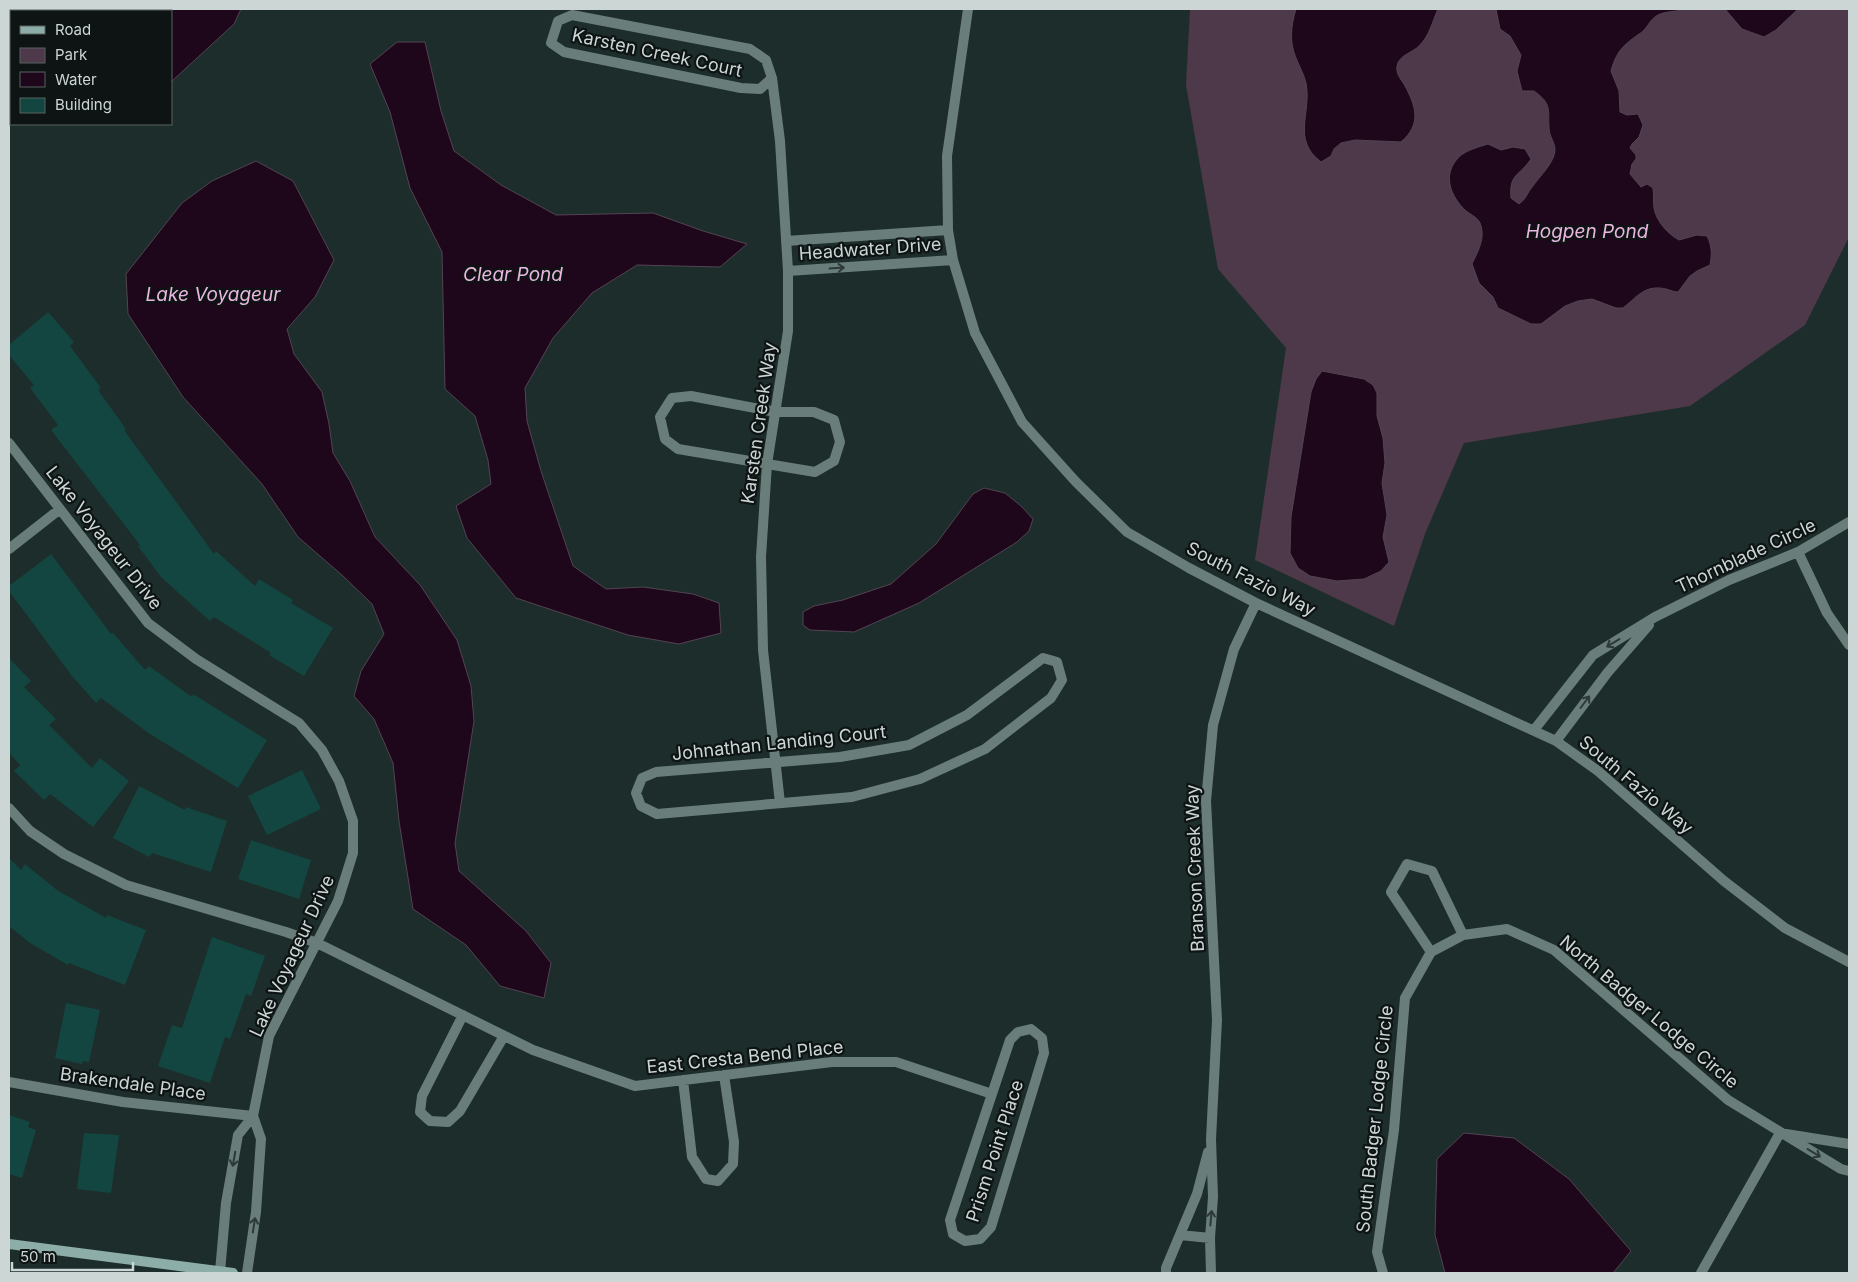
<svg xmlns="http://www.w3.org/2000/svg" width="1858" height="1282" viewBox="0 0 1858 1282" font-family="Inter,sans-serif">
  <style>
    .green { fill: #4d394a }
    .water { fill: #1e061b; stroke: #524452 }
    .building { fill: #134641 }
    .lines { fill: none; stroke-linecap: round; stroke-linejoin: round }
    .minor { stroke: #697e7a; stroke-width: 10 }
    .secondary { stroke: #8daea8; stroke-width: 10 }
    .oneway { stroke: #2d3937 }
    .labels { text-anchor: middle; stroke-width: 4.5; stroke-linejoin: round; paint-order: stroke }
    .street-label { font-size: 18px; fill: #ccd6d4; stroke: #0d1413 }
    .water-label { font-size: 19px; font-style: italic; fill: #eab5e0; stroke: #0d1413 }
  </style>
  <rect width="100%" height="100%" fill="#1d2d2b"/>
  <!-- green -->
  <path class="green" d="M 1190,9 L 1849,9 L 1849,237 L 1805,325 L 1690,406 L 1464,443 L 1425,534 L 1394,626 L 1255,560 L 1286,348 L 1218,269 L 1186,85 Z"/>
  <!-- water -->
  <path class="water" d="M 129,9 L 241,9 L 234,24 L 171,82 L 171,11 L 129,11 Z
    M 1296,9 L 1438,9 C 1432,22 1430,35 1419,46 C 1412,53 1399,55 1397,66 C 1396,74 1400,78 1404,84 C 1416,106 1422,124 1401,142 L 1355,140 L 1341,143 L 1334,149 L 1331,156 L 1321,162 C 1291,139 1312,113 1306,83 C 1304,74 1299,66 1296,58 C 1289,41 1291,26 1296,9 Z
    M 1496,9 L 1684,9 C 1676,12 1666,11 1658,15 C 1650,19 1648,27 1642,32 C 1625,44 1617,49 1611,71 L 1619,91 L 1620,112 L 1627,115 L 1638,114 L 1643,125 L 1639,137 L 1632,144 L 1630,148 L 1636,155 L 1636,159 L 1632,164 L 1630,174 L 1641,187 L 1647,184 L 1653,188 C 1654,195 1653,202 1654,208 C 1656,221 1668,234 1679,240 L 1697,235 L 1707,236 C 1712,246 1712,254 1710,265 L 1697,271 L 1690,276 L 1678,292 C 1673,292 1671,290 1666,289 C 1645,284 1637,297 1623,308 L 1616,308 L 1592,299 L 1578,301 L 1565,306 L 1541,324 L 1531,324 L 1498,308 L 1493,297 L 1479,283 L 1472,264 C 1478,251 1486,238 1480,223 C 1477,216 1468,214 1463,208 C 1449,193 1443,173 1459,157 C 1466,150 1479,147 1488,144 L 1501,150 L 1513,147 L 1525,149 L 1531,159 C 1519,177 1509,173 1511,198 L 1519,204 C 1528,197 1526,194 1533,186 C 1539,177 1555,162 1555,150 C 1555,142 1549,136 1549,128 C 1548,109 1552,104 1534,91 L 1522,91 L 1517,71 L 1521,55 L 1510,36 L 1500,29 Z
    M 1725,9 L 1798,9 L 1776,30 L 1764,37 L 1742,29 Z
    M 397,42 L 425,42 L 441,111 L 454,151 L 501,185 L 556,215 L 653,213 L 703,231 L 747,244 L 720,267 L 637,265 L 592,293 L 553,338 L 525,388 L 527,421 L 541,471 L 573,566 L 606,589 L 643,587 L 693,594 L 719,603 L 721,633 L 679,644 L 628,635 L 516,598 L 467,538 L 456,506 L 491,484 L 488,460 L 475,416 L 445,389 L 442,252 L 410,188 L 390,112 L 370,64 Z
    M 256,161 L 293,181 L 334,260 L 315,297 L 287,329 L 294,354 L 322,392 L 329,424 L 333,453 L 350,481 L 375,537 L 420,585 L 457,640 L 471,686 L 474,721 L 455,843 L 459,871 L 526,931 L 551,963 L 544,998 L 500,986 L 466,945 L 413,909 L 399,821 L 393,763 L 374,719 L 354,696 L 361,671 L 384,634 L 372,604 L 343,576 L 298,537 L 262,484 L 183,397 L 128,314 L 126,274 L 182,203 L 212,181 Z
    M 1322,371 L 1364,379 L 1373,385 L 1377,393 L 1377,416 L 1383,438 L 1385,463 L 1382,483 L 1387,515 L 1383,537 L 1389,562 L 1381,571 L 1364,579 L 1337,581 L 1310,576 L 1298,568 L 1290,553 L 1291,517 L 1311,392 L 1316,379 Z
    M 984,488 L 1005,493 L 1021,506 L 1033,519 L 1029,531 L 1017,542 L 919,603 L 854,632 L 810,630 L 803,625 L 803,612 L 814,606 L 843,600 L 891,584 L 936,544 L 973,494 Z
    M 1464,1133 L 1514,1138 L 1569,1179 L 1631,1251 L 1613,1273 L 1445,1273 L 1435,1235 L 1437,1159 Z"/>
  <!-- building -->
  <path class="building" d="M 48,312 L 74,342 L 70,346 L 101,388 L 98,390 L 126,429 L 124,430 L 214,554 L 216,551 L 255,586 L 259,579 L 293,600 L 291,603 L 333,628 L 304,676 L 269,655 L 271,653 L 214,617 L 210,621 L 161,577 L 138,546 L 140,545 L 51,430 L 58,425 L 30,388 L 34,385 L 9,355 L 9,345 Z
    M 51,554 L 111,634 L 113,633 L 145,670 L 149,666 L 192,697 L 193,694 L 267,740 L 238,788 L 150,734 L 101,698 L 96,703 L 72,676 L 9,591 L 9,586 Z
    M 9,658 L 31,681 L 24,687 L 56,719 L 49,725 L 92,768 L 100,758 L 129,781 L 93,827 L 50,794 L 44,800 L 14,771 L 20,765 L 9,753 Z
    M 302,770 L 321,809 L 267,835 L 248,796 Z
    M 139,786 L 185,810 L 186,807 L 227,821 L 211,872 L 152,853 L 149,857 L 113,838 Z
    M 251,840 L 311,860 L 299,899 L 238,879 Z
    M 9,858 L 21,870 L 25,864 L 57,890 L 106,918 L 107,915 L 146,930 L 125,985 L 69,963 L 68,965 L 30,943 L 9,926 Z
    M 212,937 L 265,956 L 251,996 L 246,994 L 230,1039 L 225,1037 L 210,1083 L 158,1066 L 172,1025 L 182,1028 Z
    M 66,1003 L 100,1010 L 89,1062 L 83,1061 L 82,1064 L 55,1058 Z
    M 9,1115 L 30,1122 L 28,1127 L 36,1130 L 22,1178 L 9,1174 Z
    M 84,1133 L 119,1135 L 111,1193 L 77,1189 Z"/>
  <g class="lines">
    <!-- minor -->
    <path class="minor" d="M 968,9 L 947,156 L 948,230 L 953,260 L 975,333 L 1022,422 L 1076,482 L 1127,532 L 1189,568 L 1256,603 L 1556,741 L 1598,771 L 1724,881 L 1785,928 L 1849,962
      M 772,78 L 760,89 L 741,88 L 564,52 L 551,43 L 558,21 L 572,15 L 750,49 L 766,60 L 772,78 L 780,141 L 788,271 L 788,331 L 767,464 L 761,557 L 763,650 L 780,803
      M 786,241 L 948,230
      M 788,271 L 953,260
      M 691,396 L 776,412 L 814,412 L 834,420 L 840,442 L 834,461 L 815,472 L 678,449 L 665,439 L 660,417 L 672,398 Z
      M 9,443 L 148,623 L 196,659 L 299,723 L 322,750 L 339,781 L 353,821 L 353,853 L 338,901 L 269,1036 L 253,1116 L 238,1135 L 226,1203 L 220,1272
      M 9,549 L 60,509
      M 1798,552 L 1827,613 L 1849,645
      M 1043,658 L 1057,662 L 1062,680 L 1051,698 L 985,749 L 920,779 L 852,797 L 657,814 L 641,806 L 636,793 L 642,778 L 656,772 L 840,757 L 909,745 L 967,715 Z
      M 1534,730 L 1593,655 L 1655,617 L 1729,580 L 1798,552 L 1849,522
      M 1556,741 L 1608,672 L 1649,625
      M 9,808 L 30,831 L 64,854 L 126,885 L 286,932 L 317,943 L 533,1050 L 635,1086 L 832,1062 L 896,1062 L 992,1094
      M 1431,952 L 1391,892 L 1407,864 L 1432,871 L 1463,935
      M 463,1015 L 422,1096 L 420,1112 L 430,1121 L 448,1122 L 460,1111 L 504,1036
      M 1031,1029 L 1042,1038 L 1044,1053 L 991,1227 L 980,1239 L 965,1241 L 953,1234 L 950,1220 L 1010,1040 L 1018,1032 Z
      M 683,1080 L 692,1157 L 706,1179 L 718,1181 L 733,1164 L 734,1142 L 724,1075
      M 9,1082 L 123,1102 L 253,1116
      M 1786,1134 L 1849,1144
      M 1180,1235 L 1210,1238
      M 247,1273 L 256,1212 L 261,1139 L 253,1116
      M 1166,1273 L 1166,1268 L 1197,1194 L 1208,1152
      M 1211,1273 L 1210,1238 L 1213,1197 L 1211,1139 L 1217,1020 L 1206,801 L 1213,725 L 1234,649 L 1256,603
      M 1383,1273 L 1377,1252 L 1394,1130 L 1405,998 L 1431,952 L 1463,935 L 1507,929 L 1554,950 L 1728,1100 L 1841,1169 L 1849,1171
      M 1701,1273 L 1780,1133"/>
    <!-- secondary -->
    <path class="secondary" d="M 9,1244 L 233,1273"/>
  </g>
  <!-- one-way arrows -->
  <defs><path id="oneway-shaft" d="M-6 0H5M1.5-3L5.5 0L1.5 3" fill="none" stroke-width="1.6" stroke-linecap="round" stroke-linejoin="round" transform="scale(1.25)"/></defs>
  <g class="oneway">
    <use href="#oneway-shaft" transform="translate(837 268) rotate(-4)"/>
    <use href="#oneway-shaft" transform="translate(1613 643) rotate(149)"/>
    <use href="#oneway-shaft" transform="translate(1585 702) rotate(-53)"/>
    <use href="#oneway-shaft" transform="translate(1814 1153) rotate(31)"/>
    <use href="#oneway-shaft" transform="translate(234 1159) rotate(100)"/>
    <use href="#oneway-shaft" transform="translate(1211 1218) rotate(-85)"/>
    <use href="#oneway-shaft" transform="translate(254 1225) rotate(-81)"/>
  </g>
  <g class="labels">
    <!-- street labels -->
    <g class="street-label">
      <text transform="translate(657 53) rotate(12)" y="6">Karsten Creek Court</text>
      <text transform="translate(870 249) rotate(-4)" y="6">Headwater Drive</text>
      <text transform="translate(759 423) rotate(-82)" y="6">Karsten Creek Way</text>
      <text transform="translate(104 538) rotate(52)" y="6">Lake Voyageur Drive</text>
      <text transform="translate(1746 556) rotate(-25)" y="6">Thornblade Circle</text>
      <text transform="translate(1251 579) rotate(27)" y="6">South Fazio Way</text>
      <text transform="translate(779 743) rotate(-6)" y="6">Johnathan Landing Court</text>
      <text transform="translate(1636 785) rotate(40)" y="6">South Fazio Way</text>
      <text transform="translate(1195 868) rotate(-92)" y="6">Branson Creek Way</text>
      <text transform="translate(292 956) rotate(-65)" y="6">Lake Voyageur Drive</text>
      <text transform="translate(1649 1012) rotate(40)" y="6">North Badger Lodge Circle</text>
      <text transform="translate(745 1057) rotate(-6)" y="6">East Cresta Bend Place</text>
      <text transform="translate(133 1084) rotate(8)" y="6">Brakendale Place</text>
      <text transform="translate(1375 1119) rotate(-84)" y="6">South Badger Lodge Circle</text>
      <text transform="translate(995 1151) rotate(-72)" y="6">Prism Point Place</text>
    </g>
    <!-- water labels -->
    <g class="water-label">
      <text x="1587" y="238">Hogpen Pond</text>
      <text x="513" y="281">Clear Pond</text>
      <text x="213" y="301">Lake Voyageur</text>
    </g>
  </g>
  <!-- border -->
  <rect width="1858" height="1282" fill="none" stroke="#ccd6d4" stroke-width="20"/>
  <!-- legend -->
  <rect x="10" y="10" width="162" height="115" fill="#0d1413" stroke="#596260"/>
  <rect x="20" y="26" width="25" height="8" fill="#8daea8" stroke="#596260"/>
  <text x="55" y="35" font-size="15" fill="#ccd6d4">Road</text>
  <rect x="20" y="48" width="25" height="15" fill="#4d394a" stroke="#596260"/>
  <text x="55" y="60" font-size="15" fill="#ccd6d4">Park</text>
  <rect x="20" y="72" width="25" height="15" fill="#1e061b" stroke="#596260"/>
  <text x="55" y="85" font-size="15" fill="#ccd6d4">Water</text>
  <rect x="20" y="98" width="25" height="15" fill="#134641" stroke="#596260"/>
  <text x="55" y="110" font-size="15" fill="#ccd6d4">Building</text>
  <!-- scale -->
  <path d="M12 1262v8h121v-8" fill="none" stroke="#ccd6d4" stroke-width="2.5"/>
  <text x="20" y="1262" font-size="15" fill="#ccd6d4" stroke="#0d1413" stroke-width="4" paint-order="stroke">50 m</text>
</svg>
